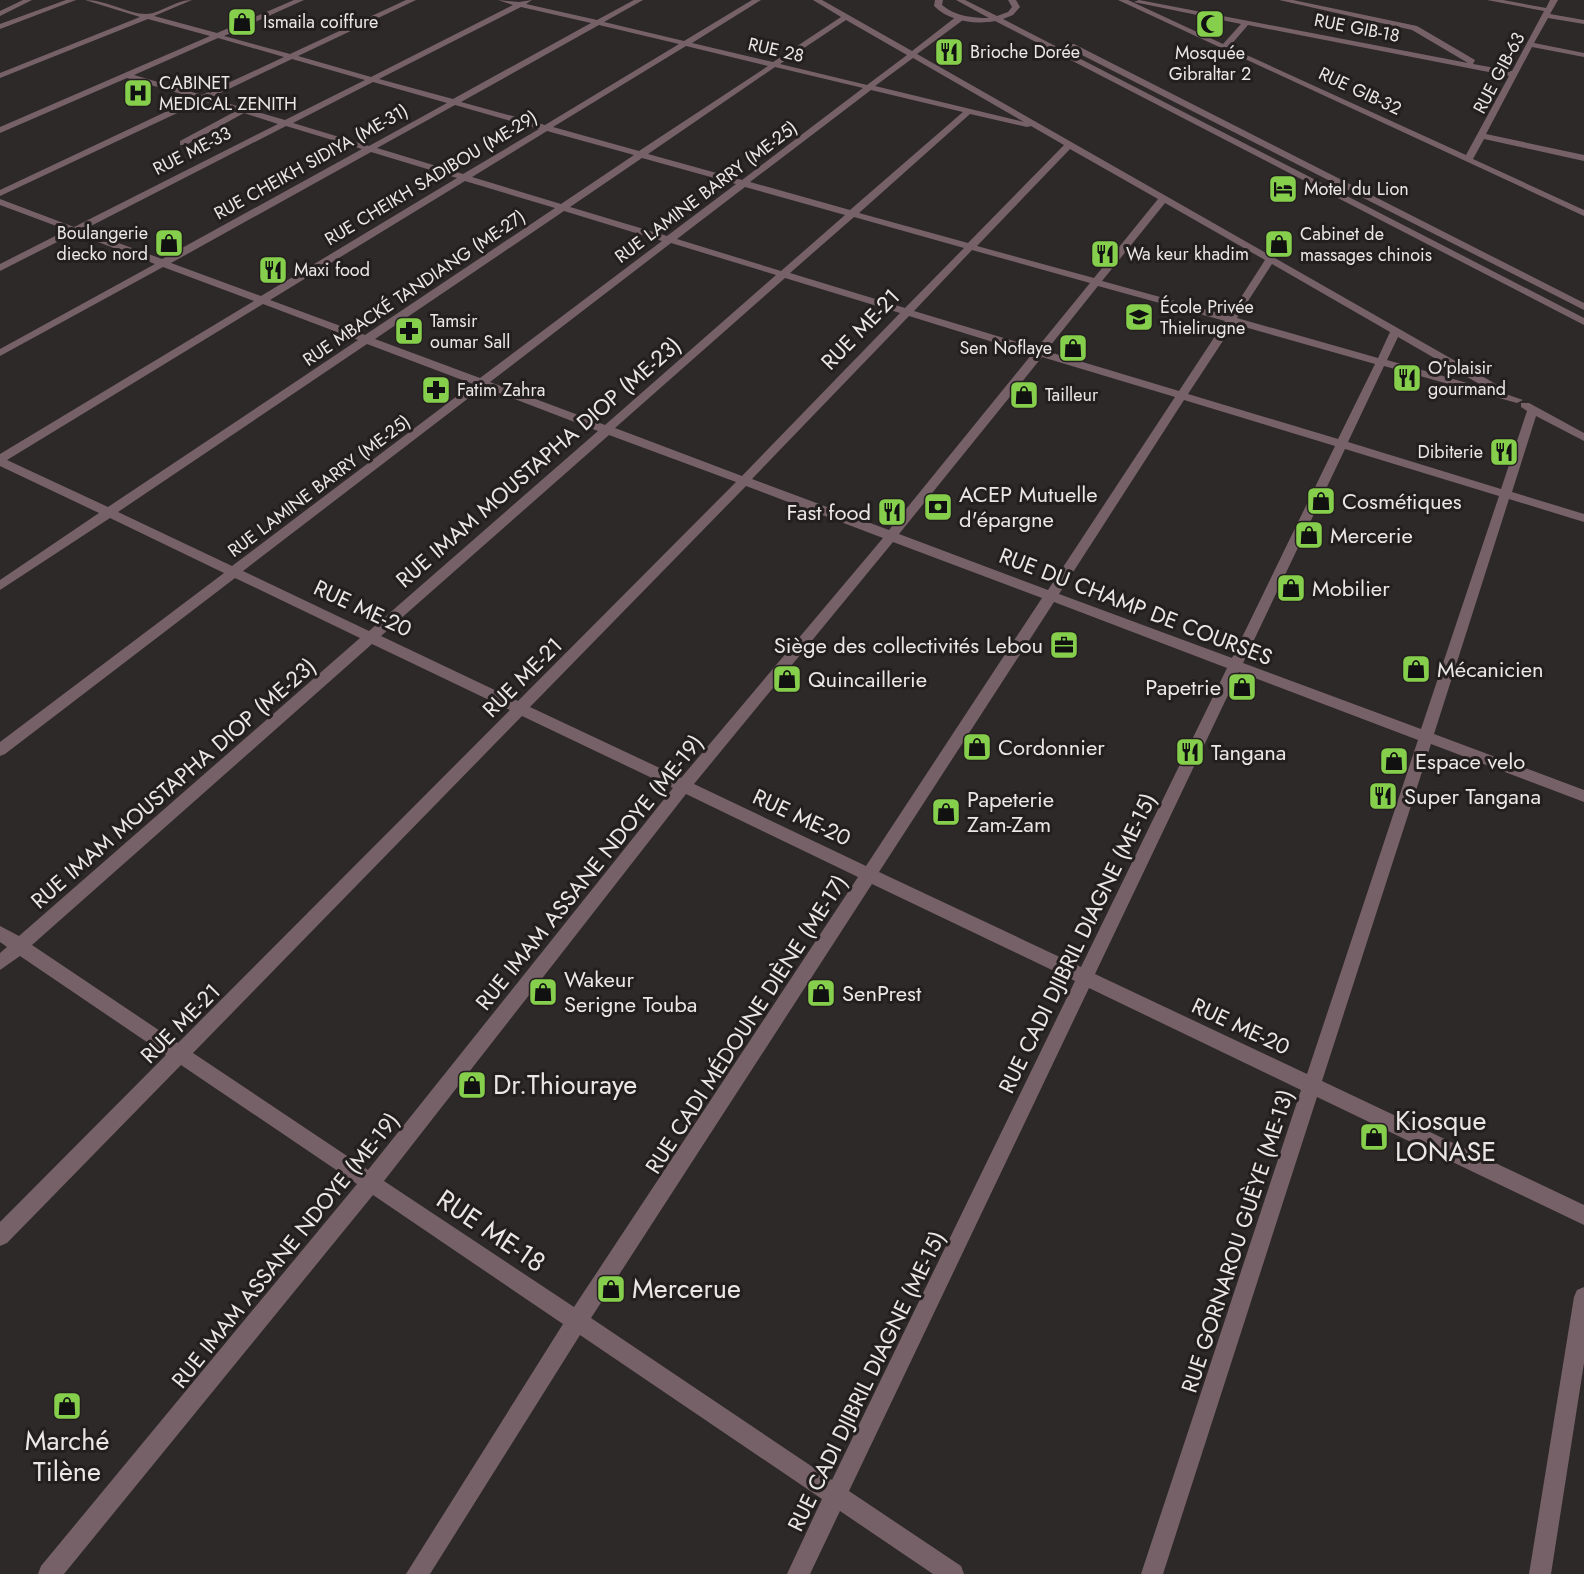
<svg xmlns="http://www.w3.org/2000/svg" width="1584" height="1574" viewBox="0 0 1584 1574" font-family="Jost,sans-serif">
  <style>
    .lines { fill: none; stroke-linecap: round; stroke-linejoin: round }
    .minor { fill: #766169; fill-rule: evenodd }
    .tertiary { fill: #766169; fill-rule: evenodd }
    .labels { text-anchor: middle; stroke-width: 6; stroke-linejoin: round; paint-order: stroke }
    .far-poi-label { font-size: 18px; fill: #ebe7e7; stroke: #241f1f; text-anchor: start }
    .far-street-label { font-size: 18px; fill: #ebe7e7; stroke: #241f1f }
    .street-label { font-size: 22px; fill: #ebe7e7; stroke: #241f1f }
    .poi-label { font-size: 22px; fill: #ebe7e7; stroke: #241f1f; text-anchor: start }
    .near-poi-label { font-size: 27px; fill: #ebe7e7; stroke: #241f1f; text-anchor: start }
    .near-street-label { font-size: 27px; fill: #ebe7e7; stroke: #241f1f }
  </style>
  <rect width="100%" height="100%" fill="#2e2929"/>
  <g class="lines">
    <!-- minor -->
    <path class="minor" d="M 23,0 L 32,0 L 0,16 L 0,11 Z
      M 66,0 L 76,0 L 0,29 L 0,24 Z
      M 85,0 C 107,0 128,14 146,14 C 160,14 175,0 192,0 L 154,16 L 217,33 L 294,0 L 304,0 L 224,36 L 290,54 L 406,0 L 416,0 L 298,56 L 371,77 L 513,5 L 498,0 L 519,2 L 532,0 L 526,4 L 597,20 L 634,0 L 643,0 L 604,22 L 684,41 L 752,0 L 761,0 L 692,43 L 773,62 L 841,17 L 813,0 L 822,0 L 912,51 L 957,16 L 963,16 L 963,20 L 917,54 L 1501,387 L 1502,389 L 1500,392 L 1523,400 L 1517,403 L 1384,366 L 1348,442 L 1501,489 L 1527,411 L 1521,407 L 1521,403 L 1529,403 L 1584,433 L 1584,441 L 1536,416 L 1512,492 L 1584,514 L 1584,522 L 1509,499 L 1434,734 L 1584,790 L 1584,802 L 1431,744 L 1322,1081 L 1584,1205 L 1584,1225 L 1317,1097 L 1163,1574 L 1141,1574 L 1301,1090 L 1089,988 L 849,1491 L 961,1566 L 964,1574 L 933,1574 L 840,1511 L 810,1574 L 787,1574 L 822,1499 L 580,1335 L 430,1574 L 406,1574 L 563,1324 L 373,1195 L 64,1574 L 38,1574 L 41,1566 L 357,1184 L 181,1065 L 7,1243 L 0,1246 L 0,1222 L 166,1055 L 20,956 L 0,970 L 0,953 L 7,947 L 0,942 L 0,926 L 19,936 L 360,638 L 235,578 L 5,754 L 0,756 L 0,742 L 224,573 L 110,518 L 0,590 L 0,580 L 99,513 L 0,466 L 0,454 L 254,301 L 163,267 L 0,356 L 0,349 L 155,264 L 75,233 L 0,271 L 0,264 L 67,230 L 0,205 L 0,199 L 74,227 L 278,124 L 244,113 L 186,145 L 180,145 L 180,141 L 236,111 L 203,101 L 0,196 L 0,190 L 195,98 L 127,78 L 0,133 L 0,127 L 210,36 L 148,19 L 0,78 L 0,73 L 140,17 ZM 521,7 L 591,23 L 453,99 L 379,79 ZM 846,20 L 907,55 L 867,85 L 780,64 ZM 599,25 L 679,44 L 545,125 L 461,102 ZM 218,38 L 284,57 L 202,95 L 134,75 ZM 686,46 L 768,66 L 639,151 L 553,127 ZM 913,58 L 1024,122 L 875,86 ZM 292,59 L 365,80 L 285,120 L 210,98 ZM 775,67 L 863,88 L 742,180 L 648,154 ZM 373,82 L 447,103 L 369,146 L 293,123 ZM 871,90 L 963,112 L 850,210 L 750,182 ZM 455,105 L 539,129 L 463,174 L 377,148 ZM 970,114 L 1027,127 L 1031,126 L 1064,145 L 968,243 L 859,213 ZM 286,126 L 362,149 L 162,259 L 83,230 ZM 547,131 L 634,155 L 561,204 L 472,177 ZM 1070,149 L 1158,199 L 1094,278 L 977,246 ZM 371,152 L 457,178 L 261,296 L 171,263 ZM 642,158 L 736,184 L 667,236 L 570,207 ZM 465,181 L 555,208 L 365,335 L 270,300 ZM 745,187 L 845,215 L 781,271 L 677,239 ZM 1165,203 L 1265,260 L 1229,316 L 1102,281 ZM 564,211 L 662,241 L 480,378 L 375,339 ZM 854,217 L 964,248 L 905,308 L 790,273 ZM 671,243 L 776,275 L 605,425 L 490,382 ZM 972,250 L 1090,283 L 1037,348 L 914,311 ZM 1272,264 L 1390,332 L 1378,358 L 1237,318 ZM 785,278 L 900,313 L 742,476 L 615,428 ZM 1098,286 L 1225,321 L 1179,391 L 1046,351 ZM 263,304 L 358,340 L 108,507 L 7,460 ZM 909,316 L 1032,354 L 889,530 L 752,479 ZM 1234,324 L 1375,364 L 1338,439 L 1188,394 ZM 1398,337 L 1488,389 L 1387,360 ZM 367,344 L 473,384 L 232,566 L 118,512 ZM 1042,357 L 1175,397 L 1048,590 L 899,534 ZM 483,387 L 598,431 L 369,631 L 243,571 ZM 1184,400 L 1335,446 L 1232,658 L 1059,594 ZM 609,435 L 736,482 L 518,701 L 381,636 ZM 1345,449 L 1499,496 L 1421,729 L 1243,663 ZM 746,486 L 883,538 L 681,778 L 530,707 ZM 893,542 L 1042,598 L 866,866 L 694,784 ZM 1054,602 L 1227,668 L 1081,967 L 879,872 ZM 372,644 L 510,710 L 178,1043 L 32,945 ZM 1239,672 L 1418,740 L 1307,1074 L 1095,974 ZM 522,716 L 673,788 L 368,1170 L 193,1053 ZM 686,794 L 858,877 L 574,1307 L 384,1181 ZM 872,884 L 1075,981 L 832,1480 L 591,1318 Z
      M 1118,0 L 1128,0 L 1223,44 L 1241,24 L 1134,2 L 1139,0 L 1468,63 L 1412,30 L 1279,0 L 1293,0 L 1417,26 L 1475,60 L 1473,64 L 1512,71 L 1544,11 L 1487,0 L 1503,0 L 1546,8 L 1550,0 L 1558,0 L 1550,14 L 1584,20 L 1584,24 L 1548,18 L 1534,43 L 1584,53 L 1584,57 L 1532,47 L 1486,134 L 1584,155 L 1584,161 L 1484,139 L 1473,159 L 1584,210 L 1584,216 ZM 1248,25 L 1509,76 L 1466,155 L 1229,47 Z
      M 1584,1287 L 1584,1363 L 1551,1574 L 1529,1574 L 1574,1297 L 1577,1290 Z"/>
    <!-- tertiary -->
    <path class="tertiary" d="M 935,0 L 943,0 L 942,5 C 955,16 972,18 989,18 L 956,0 L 965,0 L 997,16 L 1008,12 L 1012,7 L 1008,0 L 1016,0 L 1020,7 L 1013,15 L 1003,19 L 1584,318 L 1584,325 L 995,21 C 975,25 949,21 934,6 Z
      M 1068,44 L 1074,44 L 1584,303 L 1584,310 L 1068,48 Z"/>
  </g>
  <!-- icons -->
  <defs>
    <g id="shop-square" transform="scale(1.5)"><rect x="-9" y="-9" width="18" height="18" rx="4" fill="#86cf4c" stroke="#241f1f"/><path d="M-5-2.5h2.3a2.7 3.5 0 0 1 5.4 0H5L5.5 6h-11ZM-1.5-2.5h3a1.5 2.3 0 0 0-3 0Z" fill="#111"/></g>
    <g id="mosque-square" transform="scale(1.5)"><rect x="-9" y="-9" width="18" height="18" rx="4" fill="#86cf4c" stroke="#241f1f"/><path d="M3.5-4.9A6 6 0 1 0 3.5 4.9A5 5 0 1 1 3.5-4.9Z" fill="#111"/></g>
    <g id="restaurant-square" transform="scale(1.5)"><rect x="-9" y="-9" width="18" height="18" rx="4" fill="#86cf4c" stroke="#241f1f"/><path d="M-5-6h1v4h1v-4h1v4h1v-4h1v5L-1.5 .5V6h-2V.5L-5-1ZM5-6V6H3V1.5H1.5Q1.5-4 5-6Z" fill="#111"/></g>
    <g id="hospital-square" transform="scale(1.5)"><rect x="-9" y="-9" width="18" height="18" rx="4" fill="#86cf4c" stroke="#241f1f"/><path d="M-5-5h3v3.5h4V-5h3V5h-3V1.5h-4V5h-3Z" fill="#111"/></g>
    <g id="hotel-square" transform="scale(1.5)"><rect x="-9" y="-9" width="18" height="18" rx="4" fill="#86cf4c" stroke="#241f1f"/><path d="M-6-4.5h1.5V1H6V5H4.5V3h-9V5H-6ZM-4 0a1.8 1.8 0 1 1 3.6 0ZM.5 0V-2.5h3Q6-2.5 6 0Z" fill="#111"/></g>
    <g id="school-square" transform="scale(1.5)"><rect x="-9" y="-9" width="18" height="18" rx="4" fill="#86cf4c" stroke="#241f1f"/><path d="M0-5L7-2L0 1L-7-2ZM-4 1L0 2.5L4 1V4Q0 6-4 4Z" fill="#111"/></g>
    <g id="pharmacy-square" transform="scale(1.5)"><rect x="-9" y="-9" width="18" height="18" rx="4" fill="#86cf4c" stroke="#241f1f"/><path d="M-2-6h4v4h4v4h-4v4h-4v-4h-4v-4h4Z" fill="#111"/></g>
    <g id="bank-square" transform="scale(1.5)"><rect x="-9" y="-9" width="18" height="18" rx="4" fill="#86cf4c" stroke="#241f1f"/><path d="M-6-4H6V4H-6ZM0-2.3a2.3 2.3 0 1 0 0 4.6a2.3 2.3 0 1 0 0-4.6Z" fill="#111"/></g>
    <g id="office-square" transform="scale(1.5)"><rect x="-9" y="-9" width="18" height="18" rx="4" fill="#86cf4c" stroke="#241f1f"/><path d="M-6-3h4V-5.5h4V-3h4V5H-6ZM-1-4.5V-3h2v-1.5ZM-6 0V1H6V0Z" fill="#111"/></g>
  </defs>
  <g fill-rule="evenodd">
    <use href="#shop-square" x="242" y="22"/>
    <use href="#mosque-square" x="1210" y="24"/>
    <use href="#restaurant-square" x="949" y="52"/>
    <use href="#hospital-square" x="138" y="93"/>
    <use href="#hotel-square" x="1283" y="189"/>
    <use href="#shop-square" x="169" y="243"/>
    <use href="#shop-square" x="1279" y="244"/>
    <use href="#restaurant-square" x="1105" y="254"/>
    <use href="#restaurant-square" x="273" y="270"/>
    <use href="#school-square" x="1139" y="317"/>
    <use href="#pharmacy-square" x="409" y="331"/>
    <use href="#shop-square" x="1073" y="348"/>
    <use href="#restaurant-square" x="1407" y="378"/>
    <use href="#pharmacy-square" x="436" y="390"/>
    <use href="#shop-square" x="1024" y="395"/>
    <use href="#restaurant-square" x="1504" y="452"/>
    <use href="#shop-square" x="1321" y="501"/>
    <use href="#bank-square" x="938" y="507"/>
    <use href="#restaurant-square" x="892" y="512"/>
    <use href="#shop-square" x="1309" y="535"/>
    <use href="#shop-square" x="1291" y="588"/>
    <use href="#office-square" x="1064" y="645"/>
    <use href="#shop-square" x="1416" y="669"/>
    <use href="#shop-square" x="787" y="679"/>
    <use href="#shop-square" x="1242" y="687"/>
    <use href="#shop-square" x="977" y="747"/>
    <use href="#restaurant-square" x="1190" y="752"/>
    <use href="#shop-square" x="1394" y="761"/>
    <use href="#restaurant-square" x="1383" y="796"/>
    <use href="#shop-square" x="946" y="812"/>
    <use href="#shop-square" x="543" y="992"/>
    <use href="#shop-square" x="821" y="993"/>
    <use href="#shop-square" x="472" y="1085"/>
    <use href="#shop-square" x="1374" y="1137"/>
    <use href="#shop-square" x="611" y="1289"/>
    <use href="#shop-square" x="67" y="1406"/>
  </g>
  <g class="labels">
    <!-- far-poi labels -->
    <g class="far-poi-label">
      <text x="263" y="28">Ismaila coiffure</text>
      <text x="970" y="58">Brioche Dorée</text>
      <text x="1210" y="59" text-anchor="middle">Mosquée<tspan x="1210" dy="21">Gibraltar 2</tspan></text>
      <text x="159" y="89">CABINET<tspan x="159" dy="21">MEDICAL ZENITH</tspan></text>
      <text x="1304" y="195">Motel du Lion</text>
      <text x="148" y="239" text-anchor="end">Boulangerie<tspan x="148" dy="21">diecko nord</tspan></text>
      <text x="1300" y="240">Cabinet de<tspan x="1300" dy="21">massages chinois</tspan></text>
      <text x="1126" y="260">Wa keur khadim</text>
      <text x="294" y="276">Maxi food</text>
      <text x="1160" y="313">École Privée<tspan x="1160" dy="21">Thielirugne</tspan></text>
      <text x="430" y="327">Tamsir<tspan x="430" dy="21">oumar Sall</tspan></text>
      <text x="1052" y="354" text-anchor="end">Sen Noflaye</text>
      <text x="1428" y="374">O'plaisir<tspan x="1428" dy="21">gourmand</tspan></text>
      <text x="457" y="396">Fatim Zahra</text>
      <text x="1045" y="401">Tailleur</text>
      <text x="1483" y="458" text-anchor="end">Dibiterie</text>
    </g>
    <!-- far-street labels -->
    <g class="far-street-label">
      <text transform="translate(1357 28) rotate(11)" y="6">RUE GIB-18</text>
      <text transform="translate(776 50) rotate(13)" y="6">RUE 28</text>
      <text transform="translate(1499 73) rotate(-62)" y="6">RUE GIB-63</text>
      <text transform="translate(1360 91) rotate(25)" y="6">RUE GIB-32</text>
      <text transform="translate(192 151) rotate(-27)" y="6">RUE ME-33</text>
      <text transform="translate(311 162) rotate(-29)" y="6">RUE CHEIKH SIDIYA (ME-31)</text>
      <text transform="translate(431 178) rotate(-31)" y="6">RUE CHEIKH SADIBOU (ME-29)</text>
      <text transform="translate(706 192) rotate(-37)" y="6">RUE LAMINE BARRY (ME-25)</text>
      <text transform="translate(414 288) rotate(-34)" y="6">RUE MBACKÉ TANDIANG (ME-27)</text>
      <text transform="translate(319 486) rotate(-37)" y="6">RUE LAMINE BARRY (ME-25)</text>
    </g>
    <!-- street labels -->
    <g class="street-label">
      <text transform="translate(860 329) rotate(-46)" y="8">RUE ME-21</text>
      <text transform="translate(538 462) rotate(-41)" y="8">RUE IMAM MOUSTAPHA DIOP (ME-23)</text>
      <text transform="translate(1136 606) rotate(21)" y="8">RUE DU CHAMP DE COURSES</text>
      <text transform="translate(363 608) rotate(25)" y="8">RUE ME-20</text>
      <text transform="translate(522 677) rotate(-45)" y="8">RUE ME-21</text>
      <text transform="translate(173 783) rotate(-41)" y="8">RUE IMAM MOUSTAPHA DIOP (ME-23)</text>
      <text transform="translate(802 817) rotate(25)" y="8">RUE ME-20</text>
      <text transform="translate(589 872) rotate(-51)" y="8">RUE IMAM ASSANE NDOYE (ME-19)</text>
      <text transform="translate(1077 943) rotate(-64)" y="8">RUE CADI DJIBRIL DIAGNE (ME-15)</text>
      <text transform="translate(180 1023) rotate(-45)" y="8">RUE ME-21</text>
      <text transform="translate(746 1024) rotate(-57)" y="8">RUE CADI MÉDOUNE DIÈNE (ME-17)</text>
      <text transform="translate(1241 1026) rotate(25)" y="8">RUE ME-20</text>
      <text transform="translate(1237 1241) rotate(-72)" y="8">RUE GORNAROU GUÈYE (ME-13)</text>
      <text transform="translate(285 1250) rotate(-51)" y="8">RUE IMAM ASSANE NDOYE (ME-19)</text>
      <text transform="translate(866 1381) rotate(-64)" y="8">RUE CADI DJIBRIL DIAGNE (ME-15)</text>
    </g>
    <!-- poi labels -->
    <g class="poi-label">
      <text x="959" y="502">ACEP Mutuelle<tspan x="959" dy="25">d'épargne</tspan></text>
      <text x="1342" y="509">Cosmétiques</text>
      <text x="871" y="520" text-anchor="end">Fast food</text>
      <text x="1330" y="543">Mercerie</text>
      <text x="1312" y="596">Mobilier</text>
      <text x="1043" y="653" text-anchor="end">Siège des collectivités Lebou</text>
      <text x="1437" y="677">Mécanicien</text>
      <text x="808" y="687">Quincaillerie</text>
      <text x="1221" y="695" text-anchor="end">Papetrie</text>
      <text x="998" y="755">Cordonnier</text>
      <text x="1211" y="760">Tangana</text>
      <text x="1415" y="769">Espace velo</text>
      <text x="1404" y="804">Super Tangana</text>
      <text x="967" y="807">Papeterie<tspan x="967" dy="25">Zam-Zam</tspan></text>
      <text x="564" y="987">Wakeur<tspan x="564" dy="25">Serigne Touba</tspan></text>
      <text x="842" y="1001">SenPrest</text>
    </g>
    <!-- near-poi labels -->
    <g class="near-poi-label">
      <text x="493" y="1094">Dr.Thiouraye</text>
      <text x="1395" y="1130">Kiosque<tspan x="1395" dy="31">LONASE</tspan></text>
      <text x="632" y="1298">Mercerue</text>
      <text x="67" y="1450" text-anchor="middle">Marché<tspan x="67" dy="31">Tilène</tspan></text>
    </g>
    <!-- near-street labels -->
    <g class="near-street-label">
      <text transform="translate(491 1231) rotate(34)" y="9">RUE ME-18</text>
    </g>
  </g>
</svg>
